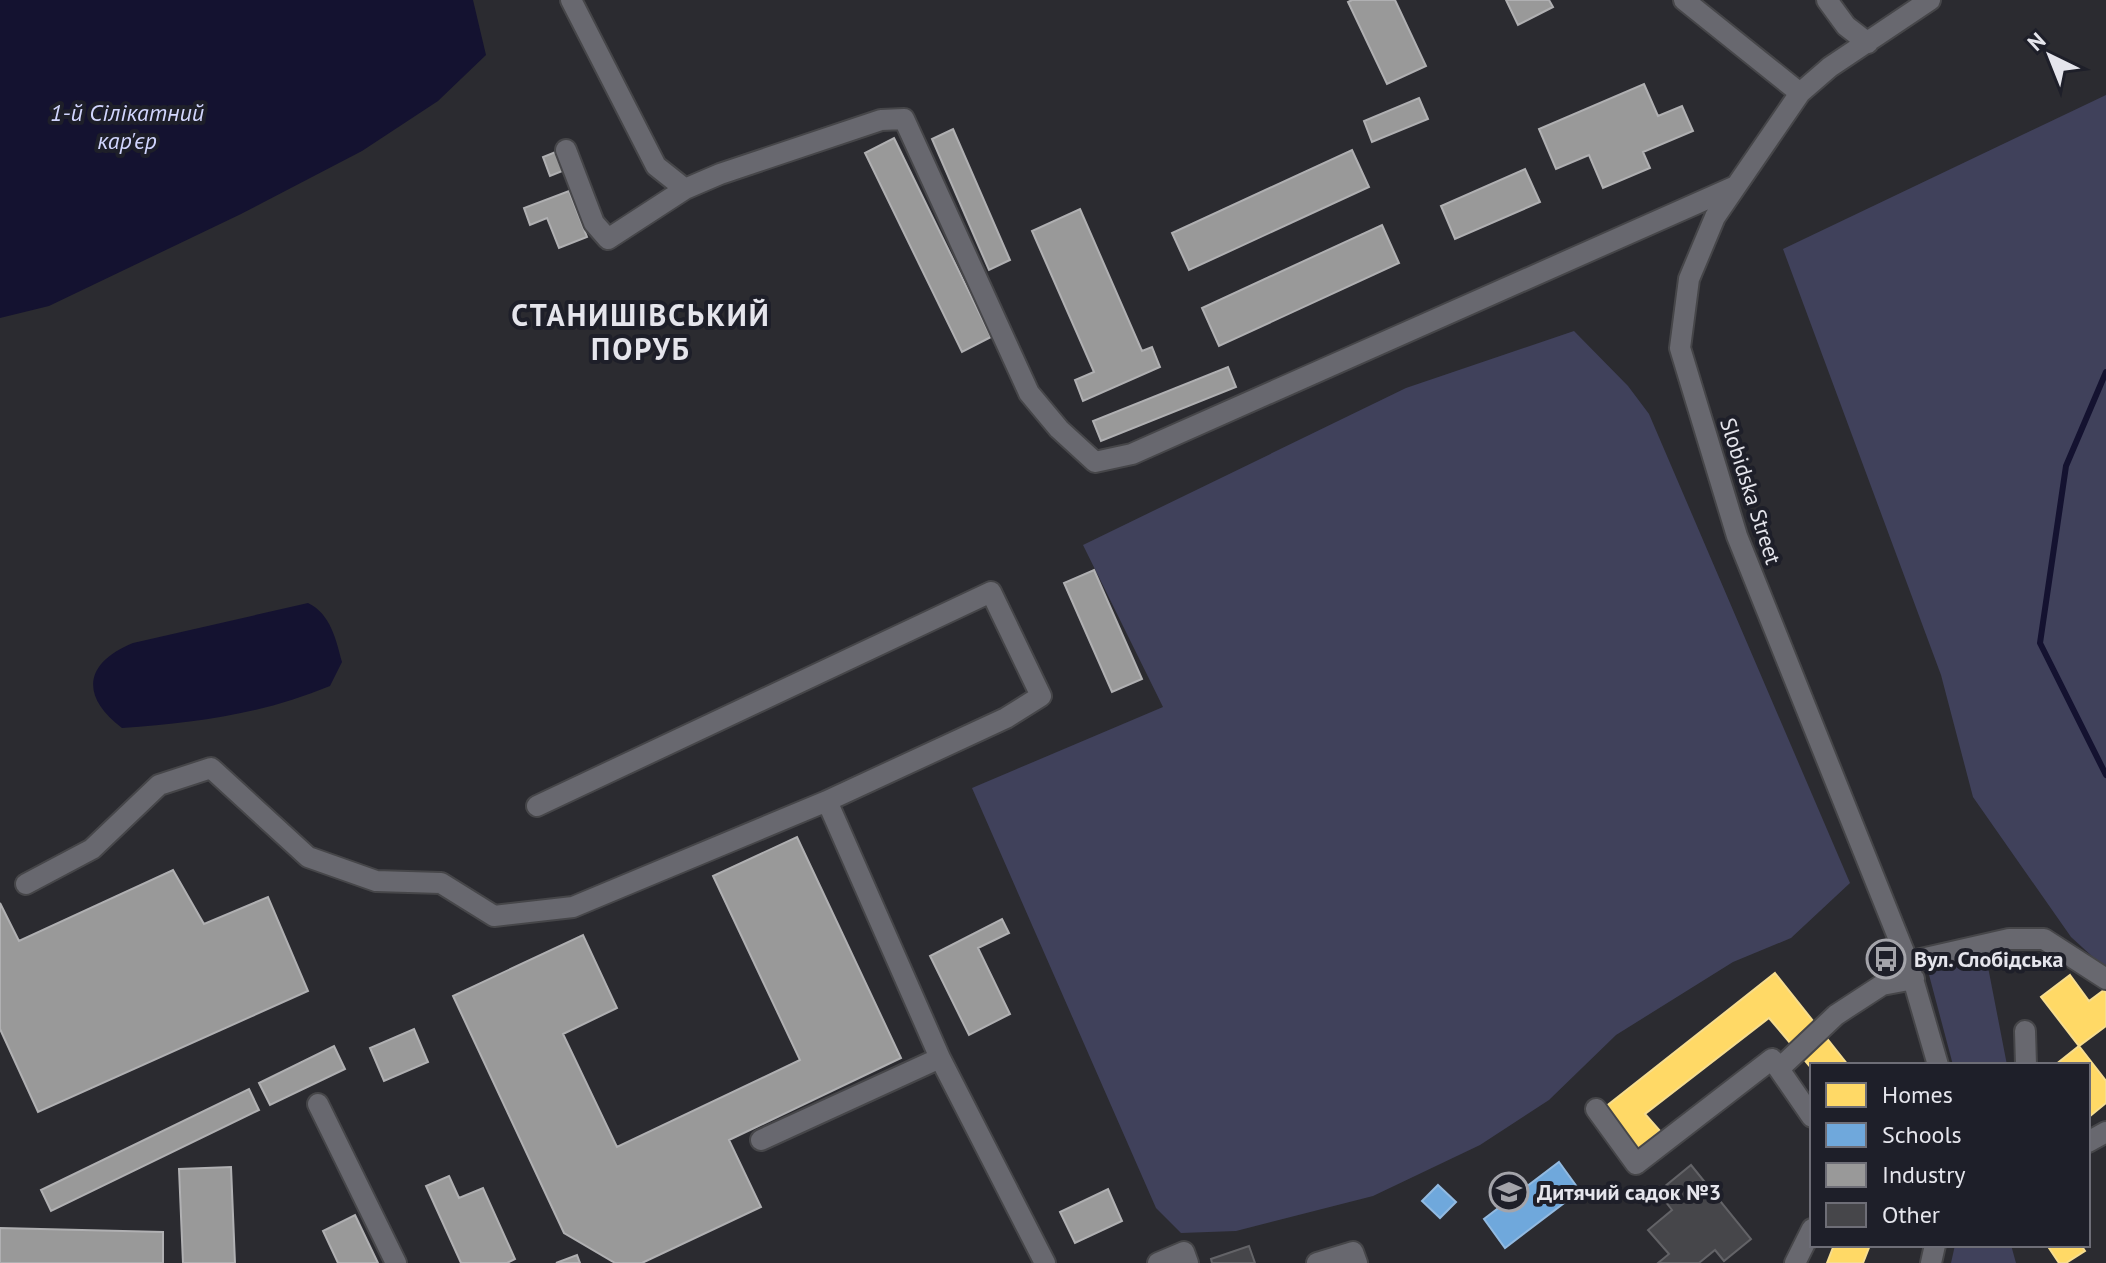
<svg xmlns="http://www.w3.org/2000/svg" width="2106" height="1263" viewBox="0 0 2106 1263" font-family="'PT Sans',sans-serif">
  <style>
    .green { fill: #40415b }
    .water { fill: #141230 }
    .homes { fill: #ffd966; stroke: #f7dd8e; stroke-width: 2 }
    .schools { fill: #6fa8dc; stroke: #92bae1; stroke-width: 2 }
    .industry { fill: #999; stroke: #b0b0b2; stroke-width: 2 }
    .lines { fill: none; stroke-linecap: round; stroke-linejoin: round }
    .stream { stroke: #141230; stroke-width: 6 }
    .building { fill: #46464a; stroke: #636367; stroke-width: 2 }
    .minor-casing { stroke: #464649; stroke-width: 24 }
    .minor { stroke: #68686f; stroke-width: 20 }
    .labels { text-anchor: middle; stroke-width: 8; stroke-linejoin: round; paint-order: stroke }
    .street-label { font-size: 22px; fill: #e5e5ec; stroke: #1e1f29 }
    .poi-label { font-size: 22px; font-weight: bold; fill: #e5e5ec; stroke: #1e1f29; text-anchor: start }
    .water-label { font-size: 24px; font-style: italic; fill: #d1d5fd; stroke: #1e1f29 }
    .district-label { font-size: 30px; font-weight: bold; letter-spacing: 2px; fill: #e5e5ec; stroke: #1e1f29 }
  </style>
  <rect width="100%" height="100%" fill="#2b2b30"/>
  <!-- green -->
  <path class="green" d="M 2106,95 L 2106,969 L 2071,937 L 1973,797 L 1941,675 L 1783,249 Z
    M 1574,331 L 1628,386 L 1649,414 L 1850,883 L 1791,938 L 1733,962 L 1616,1035 L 1549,1100 L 1480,1145 L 1373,1196 L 1236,1231 L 1181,1233 L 1156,1208 L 972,788 L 1163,707 L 1083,545 L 1406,388 Z
    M 1974,955 L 1988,967 L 2007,1065 L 1953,1065 L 1928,971 L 1934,964 Z
    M 1955,1245 L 2011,1245 L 2016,1263 L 1951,1263 Z"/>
  <!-- water -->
  <path class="water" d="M 0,0 L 473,0 L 486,55 L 438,101 L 362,151 L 241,214 L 49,306 L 0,318 Z
    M 308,603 C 331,614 336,640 342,662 L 330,686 C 263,714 194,723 122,728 C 80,696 84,663 133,643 Z"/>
  <!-- homes -->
  <path class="homes" d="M 1775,973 L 1848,1065 L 1812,1065 L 1812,1069 L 1769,1018 L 1645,1114 L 1660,1131 L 1639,1149 L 1604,1108 Z
    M 2070,975 L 2089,1001 L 2104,990 L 2106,993 L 2106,1026 L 2079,1046 L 2041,997 Z
    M 2079,1046 L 2106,1081 L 2106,1103 L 2089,1117 L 2088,1065 L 2055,1065 Z
    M 1834,1245 L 1870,1245 L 1863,1263 L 1827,1263 Z
    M 2047,1245 L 2081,1245 L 2085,1251 L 2066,1263 L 2059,1263 Z"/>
  <!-- schools -->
  <path class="schools" d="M 1559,1162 L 1580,1191 L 1505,1248 L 1484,1219 Z
    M 1438,1185 L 1456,1202 L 1440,1218 L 1422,1201 Z"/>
  <!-- industry -->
  <path class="industry" d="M 1352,0 L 1395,0 L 1426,66 L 1387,84 L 1348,2 Z
    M 1506,0 L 1549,0 L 1553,7 L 1518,25 Z
    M 1644,84 L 1658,116 L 1682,106 L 1693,131 L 1643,152 L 1650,168 L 1603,188 L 1589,155 L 1556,169 L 1539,129 Z
    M 1419,98 L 1428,119 L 1372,142 L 1364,121 Z
    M 953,129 L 1010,260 L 989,270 L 932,139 Z
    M 894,138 L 991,337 L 962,352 L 865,153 Z
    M 1352,150 L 1369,187 L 1189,270 L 1172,233 Z
    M 558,151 L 565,170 L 550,176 L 543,157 Z
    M 1525,169 L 1540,202 L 1455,239 L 1441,206 Z
    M 569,191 L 587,237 L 559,248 L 547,218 L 530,225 L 524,208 Z
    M 1080,209 L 1142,351 L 1152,347 L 1160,367 L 1083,401 L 1075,380 L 1094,372 L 1032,231 Z
    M 1382,225 L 1399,263 L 1219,346 L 1202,308 Z
    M 1228,367 L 1236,387 L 1101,441 L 1093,421 Z
    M 1094,570 L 1142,679 L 1112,692 L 1064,583 Z
    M 797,837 L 901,1058 L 729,1140 L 761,1207 L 642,1263 L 615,1263 L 564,1233 L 453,996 L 583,935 L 617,1008 L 563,1034 L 617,1147 L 800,1060 L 713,876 Z
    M 173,870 L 204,924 L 268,897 L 308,991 L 38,1112 L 0,1029 L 0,903 L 19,941 Z
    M 1002,919 L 1009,933 L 978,948 L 1010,1014 L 969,1035 L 930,956 Z
    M 414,1029 L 428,1062 L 384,1081 L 370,1048 Z
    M 334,1046 L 345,1069 L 270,1105 L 259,1083 Z
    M 249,1089 L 259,1110 L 51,1211 L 41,1190 Z
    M 231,1167 L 235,1263 L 183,1263 L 179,1169 Z
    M 449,1176 L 459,1198 L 483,1188 L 515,1259 L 507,1263 L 461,1263 L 426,1186 Z
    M 1108,1189 L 1122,1221 L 1075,1243 L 1060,1212 Z
    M 355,1215 L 378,1263 L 338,1263 L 323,1231 Z
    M 0,1228 L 163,1232 L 163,1263 L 0,1263 Z
    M 577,1255 L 580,1263 L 556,1263 Z"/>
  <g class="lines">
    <!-- stream -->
    <path class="stream" d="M 2106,372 L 2066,466 L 2040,643 L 2106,775"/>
  </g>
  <!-- building -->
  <path class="building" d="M 1691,1165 L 1751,1239 L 1724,1261 L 1715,1250 L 1699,1263 L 1658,1263 L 1669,1254 L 1648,1230 L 1672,1210 L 1658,1192 Z
    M 1249,1246 L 1255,1263 L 1212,1263 L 1211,1259 Z"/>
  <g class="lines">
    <!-- minor casing -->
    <g class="minor-casing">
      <path id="minor" d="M 571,0 L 656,166 L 685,189
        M 1684,0 L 1800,93
        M 1827,0 L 1846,26 L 1868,43
        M 1930,0 L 1830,67 L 1800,93 L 1715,217 L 1689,279 L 1680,348 L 1737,536 L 1908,962 L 1938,1065
        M 566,150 L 594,223 L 608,239 L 685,189 L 720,174 L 881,120 L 904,119 L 1029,393 L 1059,429 L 1095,462 L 1132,454 L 1736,186
        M 537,806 L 991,592 L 1041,696 L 1006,718 L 827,801 L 940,1058
        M 26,884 L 92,849 L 159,785 L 211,768 L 308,857 L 376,881 L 441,883 L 494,916 L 573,907 L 827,801
        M 1908,962 L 2009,939 L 2044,939 L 2106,979
        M 2025,1031 L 2026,1065
        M 1780,1068 L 1836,1015 L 1882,985 L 1914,979
        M 318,1104 L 396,1263
        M 1596,1109 L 1636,1164 L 1772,1059 L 1812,1117
        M 761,1140 L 940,1058 L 1045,1263
        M 2088,1142 L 2106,1132
        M 1158,1263 L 1184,1252 L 1188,1263
        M 1317,1263 L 1353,1252 L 1357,1263
        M 1795,1263 L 1812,1229
        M 1931,1263 L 1935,1245"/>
    </g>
    <!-- minor -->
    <use href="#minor" class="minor"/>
  </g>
  <!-- icons -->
  <defs>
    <g id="bus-ring" transform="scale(2)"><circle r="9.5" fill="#1e1f29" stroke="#a4a4aa" stroke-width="1.5"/><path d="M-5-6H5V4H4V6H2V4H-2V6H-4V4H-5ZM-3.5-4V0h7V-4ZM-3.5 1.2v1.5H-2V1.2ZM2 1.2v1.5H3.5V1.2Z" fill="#a4a4aa"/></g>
    <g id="school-ring" transform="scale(2)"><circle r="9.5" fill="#1e1f29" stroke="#a4a4aa" stroke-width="1.5"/><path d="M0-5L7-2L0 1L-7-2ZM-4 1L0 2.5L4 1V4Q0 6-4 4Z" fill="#a4a4aa"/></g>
  </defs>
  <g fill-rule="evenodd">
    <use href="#bus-ring" x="1886" y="959"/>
    <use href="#school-ring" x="1509" y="1192"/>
  </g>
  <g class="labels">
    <!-- street labels -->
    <g class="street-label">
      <text transform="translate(1751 491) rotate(72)" y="8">Slobidska Street</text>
    </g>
    <!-- poi labels -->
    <g class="poi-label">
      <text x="1914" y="967">Вул. Слобідська</text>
      <text x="1537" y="1200">Дитячий садок №3</text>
    </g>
    <!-- water labels -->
    <g class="water-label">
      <text x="127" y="121">1-й Сілікатний<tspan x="127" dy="28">кар'єр</tspan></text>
    </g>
    <!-- district labels -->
    <g class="district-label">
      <text x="641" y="326">СТАНИШІВСЬКИЙ<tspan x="641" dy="34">ПОРУБ</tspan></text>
    </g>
  </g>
  <!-- legend -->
  <rect x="1810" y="1063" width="280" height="184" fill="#1e1f29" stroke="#6e6e77" stroke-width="2"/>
  <rect x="1826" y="1083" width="40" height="24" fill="#ffd966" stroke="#6e6e77" stroke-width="2"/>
  <text x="1882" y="1103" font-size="24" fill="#e5e5ec">Homes</text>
  <rect x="1826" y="1123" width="40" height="24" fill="#6fa8dc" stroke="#6e6e77" stroke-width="2"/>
  <text x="1882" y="1143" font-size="24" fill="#e5e5ec">Schools</text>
  <rect x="1826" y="1163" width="40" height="24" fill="#999999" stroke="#6e6e77" stroke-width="2"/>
  <text x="1882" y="1183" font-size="24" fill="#e5e5ec">Industry</text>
  <rect x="1826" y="1203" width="40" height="24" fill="#46464a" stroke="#6e6e77" stroke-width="2"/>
  <text x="1882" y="1223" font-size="24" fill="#e5e5ec">Other</text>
  <!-- north arrow -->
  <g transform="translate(2050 56) rotate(317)" stroke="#1e1f29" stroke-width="6" paint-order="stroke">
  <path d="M0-6L14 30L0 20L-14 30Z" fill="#e5e5ec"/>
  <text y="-12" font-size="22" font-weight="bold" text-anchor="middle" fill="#e5e5ec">N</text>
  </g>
</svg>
